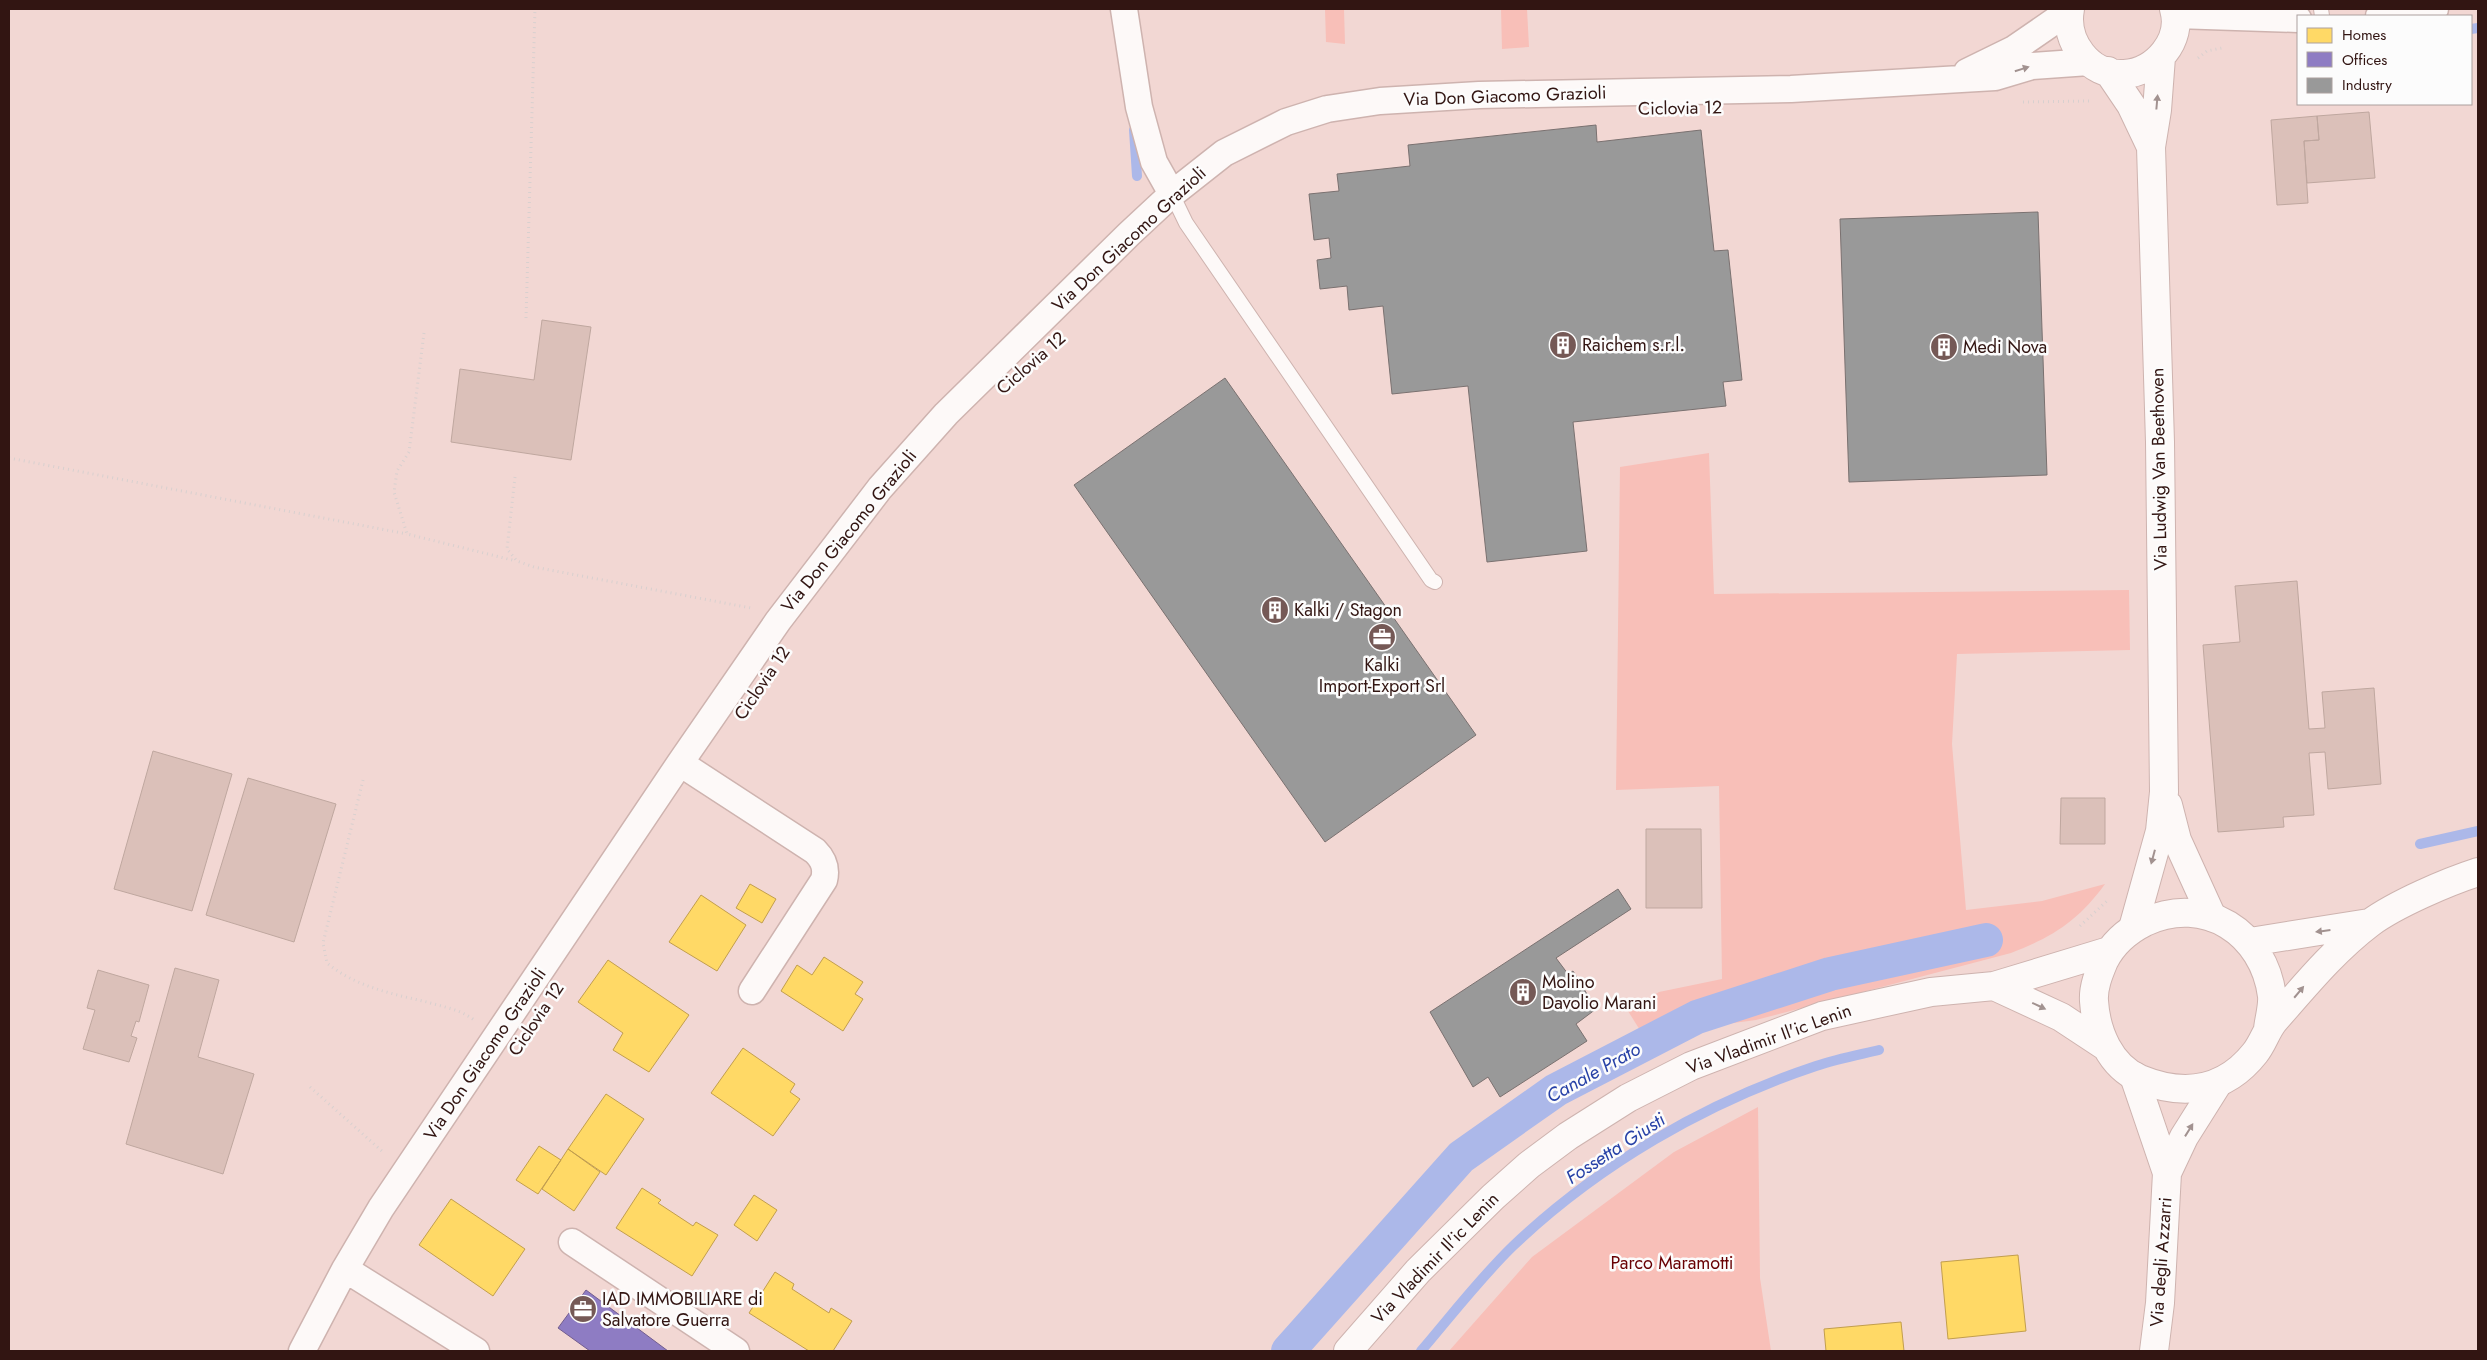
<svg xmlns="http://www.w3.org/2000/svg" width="2487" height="1360" viewBox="0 0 2487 1360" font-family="Jost,sans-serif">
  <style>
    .green { fill: #f8bfb8 }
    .homes { fill: #ffd966; stroke: #c29e4d }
    .offices { fill: #8e7cc3; stroke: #725d8e }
    .industry { fill: #999; stroke: #7a7170 }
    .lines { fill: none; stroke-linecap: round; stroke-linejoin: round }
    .stream { stroke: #acb8e9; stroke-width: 10 }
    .canal { stroke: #acb8e9; stroke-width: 34 }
    .building { fill: #dbc0b9; stroke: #bfa79f }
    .service-casing { stroke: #ceb3af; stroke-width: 16 }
    .minor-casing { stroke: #ceb3af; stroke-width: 29 }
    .tertiary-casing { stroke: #ceb3af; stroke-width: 30 }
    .secondary-casing { stroke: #ceb3af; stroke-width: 30 }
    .path { stroke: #d8d0cf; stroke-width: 3; stroke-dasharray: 1 4; stroke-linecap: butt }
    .service { stroke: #fdf9f8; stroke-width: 14 }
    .minor { stroke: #fdf9f8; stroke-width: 26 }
    .tertiary { stroke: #fdf9f8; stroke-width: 28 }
    .secondary { stroke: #fdf9f8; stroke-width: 28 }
    .oneway { fill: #a29290 }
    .labels { text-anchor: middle; stroke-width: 5; stroke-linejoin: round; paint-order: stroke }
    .street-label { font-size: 18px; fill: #321512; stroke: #fcfcfc }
    .poi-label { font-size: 18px; fill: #321512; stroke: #fcfcfc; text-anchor: start }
    .park-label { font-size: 18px; fill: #680003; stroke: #fcfcfc }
    .water-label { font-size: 19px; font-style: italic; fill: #2640a6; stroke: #fcfcfc }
  </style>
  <rect width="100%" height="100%" fill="#f2d7d3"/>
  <!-- green -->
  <path class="green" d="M 1325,9 L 1344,9 L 1345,44 L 1326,42 Z
    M 1501,9 L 1527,9 L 1529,47 L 1502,49 Z
    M 1709,453 L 1714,594 L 2129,590 L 2130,650 L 1957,654 L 1952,744 L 1966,910 L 2042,901 L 2105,884 C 2079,920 2053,937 2011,953 L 1756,1020 L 1643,1035 L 1628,1011 L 1659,992 L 1722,979 L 1719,786 L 1616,790 L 1620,467 Z
    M 1758,1107 L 1760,1278 L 1771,1351 L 1449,1351 L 1532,1257 L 1674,1152 Z"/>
  <!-- homes -->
  <path class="homes" d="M 750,884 L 776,899 L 762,923 L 736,908 Z
    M 701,895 L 746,925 L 717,971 L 669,942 Z
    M 824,957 L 863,982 L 855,994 L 863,999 L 843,1031 L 781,991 L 797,965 L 812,975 Z
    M 608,960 L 689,1015 L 649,1072 L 613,1050 L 623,1033 L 578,1002 Z
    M 743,1048 L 795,1084 L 790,1092 L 800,1099 L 773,1136 L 711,1093 Z
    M 606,1094 L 644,1119 L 606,1175 L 568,1149 Z
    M 539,1146 L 561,1160 L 538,1194 L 516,1180 Z
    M 568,1149 L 600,1172 L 574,1211 L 542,1189 Z
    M 642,1188 L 661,1200 L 658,1203 L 693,1226 L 696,1222 L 718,1235 L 692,1276 L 616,1228 Z
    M 754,1195 L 777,1210 L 757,1241 L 734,1225 Z
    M 451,1199 L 525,1249 L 493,1296 L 419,1245 Z
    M 2018,1255 L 2026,1331 L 1948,1339 L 1941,1262 Z
    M 775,1272 L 794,1284 L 792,1289 L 829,1313 L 831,1308 L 852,1321 L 833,1351 L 809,1351 L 749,1313 Z
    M 1901,1322 L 1904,1351 L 1826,1351 L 1824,1329 Z"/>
  <!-- offices -->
  <path class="offices" d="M 586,1290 L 668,1351 L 590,1351 L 558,1328 Z"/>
  <!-- industry -->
  <path class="industry" d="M 1596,125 L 1597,142 L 1701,130 L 1714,251 L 1728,250 L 1742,380 L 1723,382 L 1726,406 L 1573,422 L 1587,551 L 1487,562 L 1468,386 L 1392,394 L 1383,306 L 1349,310 L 1347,286 L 1320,289 L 1317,260 L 1331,258 L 1329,238 L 1314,240 L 1309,194 L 1339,191 L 1337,174 L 1410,166 L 1408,145 Z
    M 2038,212 L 2047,475 L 1849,482 L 1840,219 Z
    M 1225,378 L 1476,735 L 1325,842 L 1074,485 Z
    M 1618,889 L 1631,909 L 1556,958 L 1568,974 L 1573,971 L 1596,1009 L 1576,1024 L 1587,1041 L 1500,1097 L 1488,1077 L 1473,1087 L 1430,1012 Z"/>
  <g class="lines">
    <!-- stream -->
    <path class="stream" d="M 2471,29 L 2478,28
      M 1134,130 L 1137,176
      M 2420,844 L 2478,831
      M 1421,1351 C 1451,1316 1480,1278 1513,1246 C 1598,1165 1705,1103 1816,1066 C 1837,1059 1858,1055 1879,1050"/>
    <!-- canal -->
    <path class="canal" d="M 1288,1351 L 1461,1157 L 1556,1090 L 1697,1017 L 1830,974 L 1986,940"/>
  </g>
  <!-- building -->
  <path class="building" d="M 2369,112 L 2375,178 L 2307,183 L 2304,141 L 2319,140 L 2317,116 Z
    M 2317,116 L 2319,140 L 2304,141 L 2308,203 L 2277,205 L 2271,120 Z
    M 542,320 L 591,327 L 571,460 L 451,442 L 460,369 L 534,380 Z
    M 2297,581 L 2309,729 L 2325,728 L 2322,692 L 2374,688 L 2381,784 L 2328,789 L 2325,752 L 2309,753 L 2314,815 L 2283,817 L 2284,827 L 2218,832 L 2203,645 L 2240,642 L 2235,586 Z
    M 153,751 L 232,774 L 192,911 L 114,889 Z
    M 248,778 L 336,804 L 294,942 L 206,915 Z
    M 2061,798 L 2105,798 L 2105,844 L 2060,844 Z
    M 1646,829 L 1701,829 L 1702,908 L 1646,908 Z
    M 175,968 L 219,980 L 198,1057 L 254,1074 L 223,1174 L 126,1144 Z
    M 98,970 L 149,985 L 139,1022 L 136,1021 L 131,1036 L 137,1038 L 129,1062 L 83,1049 L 95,1010 L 87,1008 Z"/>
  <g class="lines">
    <!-- service casing -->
    <g class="service-casing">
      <path id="service" d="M 2321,9 L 2322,16
        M 1172,194 L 1186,223 L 1431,580 L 1435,582"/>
    </g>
    <!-- minor casing -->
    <g class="minor-casing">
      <path id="minor" d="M 1124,9 L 1139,107 L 1154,162 L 1172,194
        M 2176,15 L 2298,19
        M 2379,16 L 2435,9
        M 1967,72 L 2014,49 L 2069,11
        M 680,763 L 815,851 C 824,860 827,868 824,880 L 752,991
        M 572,1242 L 736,1351
        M 345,1269 L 476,1351
        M 302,1351 L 345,1269 L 381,1208 L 680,763 L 778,621 L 880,488 L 946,414 L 1129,234 L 1172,194 L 1224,153 L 1286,122 L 1327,109 L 1380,101 L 1479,95 L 1791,89 L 1995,77 L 2032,66 L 2089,62"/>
    </g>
    <!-- tertiary casing -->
    <g class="tertiary-casing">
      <path id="tertiary" d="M 2070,9 C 2064,41 2089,76 2124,74 C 2156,72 2183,40 2174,9
        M 2108,71 L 2131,105 L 2151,147
        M 2168,805 L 2177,840 L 2212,917
        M 2133,928 L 2160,831 L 2164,792 L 2160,442 L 2151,147 L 2157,110 L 2161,57
        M 2134,1076 L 2167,1173 L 2160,1303 L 2154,1351
        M 2167,1173 L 2184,1137 L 2218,1083"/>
    </g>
    <!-- secondary casing -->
    <g class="secondary-casing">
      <path id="secondary" d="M 2250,942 L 2369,923
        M 1994,986 L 2061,1017 L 2105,1046
        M 2268,1029 C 2269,1019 2273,1006 2272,996 C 2264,933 2205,894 2145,922 C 2127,931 2113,943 2104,961 C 2099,973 2093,987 2094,1001 C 2096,1032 2110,1066 2140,1079 C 2184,1097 2225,1091 2255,1053 C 2263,1043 2266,1031 2274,1021 C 2304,987 2333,951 2370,923 C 2396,904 2447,882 2478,872
        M 1348,1351 L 1418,1271 L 1493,1197 L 1529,1165 L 1568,1136 L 1628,1098 L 1691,1066 L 1822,1016 L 1931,992 L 1994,986 L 2109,951"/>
    </g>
    <!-- path -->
    <path class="path" d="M 2198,58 L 2207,51 L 2222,48
      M 2023,102 L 2091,101
      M 526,318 L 535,9
      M 424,333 L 409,452 L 397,471 L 394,492 L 407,534 L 516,561
      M 9,458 L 407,534
      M 515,477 L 507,549 L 517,561 L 534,567 L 751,608
      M 363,780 L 323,943 L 327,963 C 354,986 392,994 427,1002 C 443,1007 460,1009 474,1020
      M 2080,926 L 2108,900
      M 310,1087 L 383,1152"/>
    <!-- service -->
    <use href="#service" class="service"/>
    <!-- minor -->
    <use href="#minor" class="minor"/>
    <!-- tertiary -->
    <use href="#tertiary" class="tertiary"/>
    <!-- secondary -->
    <use href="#secondary" class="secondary"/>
  </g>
  <!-- one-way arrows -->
  <defs><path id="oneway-solid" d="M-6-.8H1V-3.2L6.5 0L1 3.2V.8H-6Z" transform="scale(1.25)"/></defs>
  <g class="oneway">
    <use href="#oneway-solid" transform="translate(2022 69) rotate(-17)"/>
    <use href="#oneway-solid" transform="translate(2157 102) rotate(-85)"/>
    <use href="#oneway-solid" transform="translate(2153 857) rotate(105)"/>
    <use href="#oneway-solid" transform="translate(2323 931) rotate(173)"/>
    <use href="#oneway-solid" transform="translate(2299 992) rotate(-50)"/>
    <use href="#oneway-solid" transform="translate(2039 1006) rotate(25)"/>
    <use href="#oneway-solid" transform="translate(2189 1130) rotate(-58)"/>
  </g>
  <!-- icons -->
  <defs>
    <g id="building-disc" transform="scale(1.4375)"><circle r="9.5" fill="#755956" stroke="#fcfcfc"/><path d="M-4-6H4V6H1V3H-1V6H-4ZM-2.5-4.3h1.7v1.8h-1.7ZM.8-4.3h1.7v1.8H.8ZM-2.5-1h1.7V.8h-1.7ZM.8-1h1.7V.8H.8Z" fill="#fff"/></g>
    <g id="office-disc" transform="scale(1.4375)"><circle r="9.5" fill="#755956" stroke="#fcfcfc"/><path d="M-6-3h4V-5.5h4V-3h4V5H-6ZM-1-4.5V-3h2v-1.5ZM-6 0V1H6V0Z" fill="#fff"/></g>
  </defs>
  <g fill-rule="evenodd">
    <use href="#building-disc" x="1563" y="345"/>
    <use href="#building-disc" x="1944" y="347"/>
    <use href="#building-disc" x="1275" y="610"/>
    <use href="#office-disc" x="1382" y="637"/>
    <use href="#building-disc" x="1523" y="992"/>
    <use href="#office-disc" x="583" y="1309"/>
  </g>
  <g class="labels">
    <!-- street labels -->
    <g class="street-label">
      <text transform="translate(1505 96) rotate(-2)" y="6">Via Don Giacomo Grazioli</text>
      <text transform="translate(1680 108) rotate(-1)" y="6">Ciclovia 12</text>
      <text transform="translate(1129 239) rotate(-43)" y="6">Via Don Giacomo Grazioli</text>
      <text transform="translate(1031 363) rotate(-41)" y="6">Ciclovia 12</text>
      <text transform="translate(2159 469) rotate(-91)" y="6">Via Ludwig Van Beethoven</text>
      <text transform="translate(849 531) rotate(-51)" y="6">Via Don Giacomo Grazioli</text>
      <text transform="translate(762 683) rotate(-56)" y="6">Ciclovia 12</text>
      <text transform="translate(536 1019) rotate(-56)" y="6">Ciclovia 12</text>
      <text transform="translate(1769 1039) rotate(-20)" y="6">Via Vladimir Il'ic Lenin</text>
      <text transform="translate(485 1054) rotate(-56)" y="6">Via Don Giacomo Grazioli</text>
      <text transform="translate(1435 1258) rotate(-46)" y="6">Via Vladimir Il'ic Lenin</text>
      <text transform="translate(2161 1262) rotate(-86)" y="6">Via degli Azzarri</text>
    </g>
    <!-- poi labels -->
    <g class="poi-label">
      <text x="1582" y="351">Raichem s.r.l.</text>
      <text x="1963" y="353">Medi Nova</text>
      <text x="1294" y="616">Kalki / Stagon</text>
      <text x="1382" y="671" text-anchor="middle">Kalki<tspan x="1382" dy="21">Import-Export Srl</tspan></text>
      <text x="1542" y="988">Molino<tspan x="1542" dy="21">Davolio Marani</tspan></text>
      <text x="602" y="1305">IAD IMMOBILIARE di<tspan x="602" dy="21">Salvatore Guerra</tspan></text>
    </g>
    <!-- park labels -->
    <g class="park-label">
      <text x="1672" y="1269">Parco Maramotti</text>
    </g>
    <!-- water labels -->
    <g class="water-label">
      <text transform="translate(1593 1072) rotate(-29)" y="7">Canale Prato</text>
      <text transform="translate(1615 1148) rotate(-33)" y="7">Fossetta Giusti</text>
    </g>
  </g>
  <!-- border -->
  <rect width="2487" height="1360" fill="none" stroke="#321512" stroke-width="20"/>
  <!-- legend -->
  <rect x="2297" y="15" width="175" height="90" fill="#fcfcfc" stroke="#aba09e"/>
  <rect x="2307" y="28" width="25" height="15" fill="#ffd966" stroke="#aba09e"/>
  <text x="2342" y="40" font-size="15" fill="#321512">Homes</text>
  <rect x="2307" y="52" width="25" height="15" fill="#8e7cc3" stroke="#aba09e"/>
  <text x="2342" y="65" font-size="15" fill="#321512">Offices</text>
  <rect x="2307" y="78" width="25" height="15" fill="#999999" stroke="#aba09e"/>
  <text x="2342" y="90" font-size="15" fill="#321512">Industry</text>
</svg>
